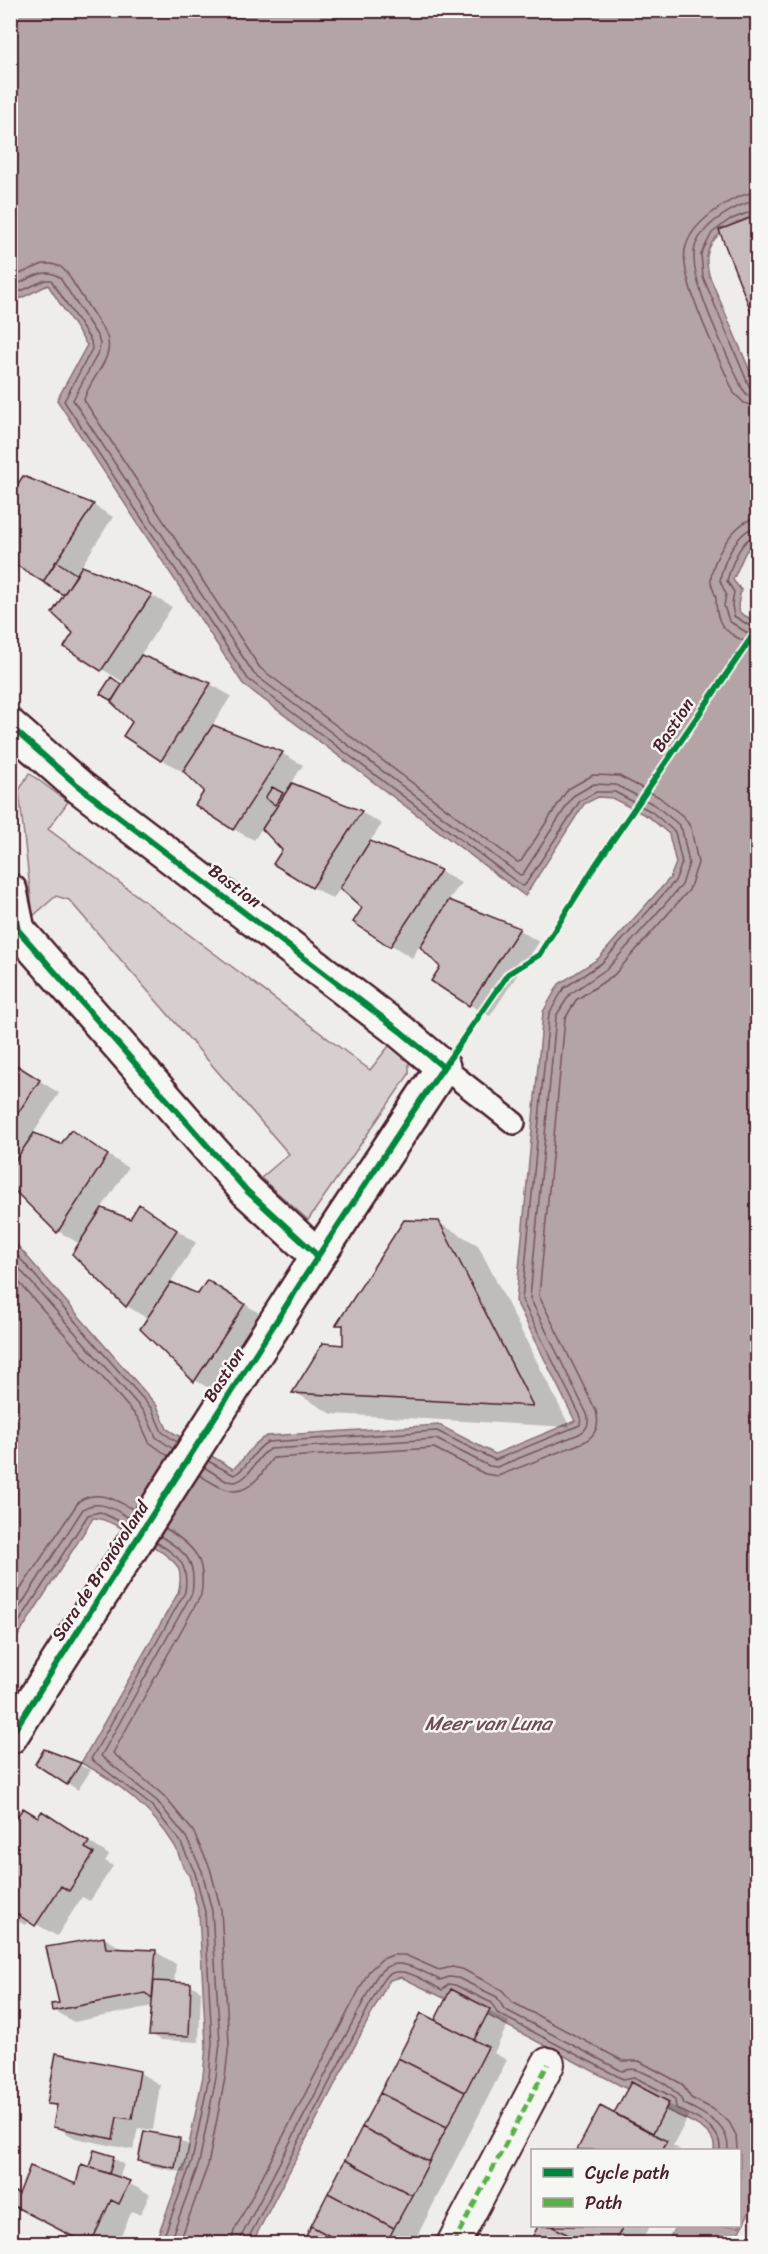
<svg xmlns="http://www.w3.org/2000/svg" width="768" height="2254" viewBox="0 0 768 2254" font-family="Sriracha,sans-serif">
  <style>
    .green { fill: #d7cfce; stroke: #90777c; stroke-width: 1.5 }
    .water { fill: #b4a4a5; stroke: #8a6f74; stroke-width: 1.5 }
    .shadow { fill: #0003 }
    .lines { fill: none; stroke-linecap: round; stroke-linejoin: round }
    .shore { stroke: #74545c; stroke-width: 1.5 }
    .building { fill: #c6babb; stroke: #4a1f2b; stroke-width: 1.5 }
    .service-casing { stroke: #4a1f2b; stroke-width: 26 }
    .pedestrian-casing { stroke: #4a1f2b; stroke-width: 36 }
    .minor-casing { stroke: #4a1f2b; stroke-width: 38 }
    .service { stroke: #f6f6f2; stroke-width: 21 }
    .pedestrian { stroke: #f6f6f2; stroke-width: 32 }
    .minor { stroke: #f6f6f2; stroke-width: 33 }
    .quiet { stroke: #57b146; stroke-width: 4.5; stroke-dasharray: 9 4.5; stroke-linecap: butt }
    .cycleway-casing { stroke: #f6f6f2; stroke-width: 10 }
    .cycleway { stroke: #00873e; stroke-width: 6 }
    .labels { text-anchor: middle; stroke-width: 5; stroke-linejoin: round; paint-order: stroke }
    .street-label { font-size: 18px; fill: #4a1f2b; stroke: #f6f6f2 }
    .water-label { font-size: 20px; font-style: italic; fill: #6f4e56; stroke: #f6f6f2 }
  </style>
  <rect width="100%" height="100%" fill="#efedea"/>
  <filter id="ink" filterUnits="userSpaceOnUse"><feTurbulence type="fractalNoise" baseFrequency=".0167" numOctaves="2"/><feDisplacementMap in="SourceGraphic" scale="12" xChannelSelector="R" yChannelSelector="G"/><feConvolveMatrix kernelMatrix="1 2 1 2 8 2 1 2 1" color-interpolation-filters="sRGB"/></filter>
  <g filter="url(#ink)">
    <!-- green -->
    <path class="green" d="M 29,773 L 68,802 L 48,829 L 370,1070 L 392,1042 L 409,1056 L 409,1074 L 308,1220 L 261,1178 L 289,1154 L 69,900 L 56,896 L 33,916 L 19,791 Z"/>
    <!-- water -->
    <path class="water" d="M 11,11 L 757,11 L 757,214 C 739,222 710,232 707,256 C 706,261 708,269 709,275 L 758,390 L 757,538 L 745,553 L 733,580 L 741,590 L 738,605 L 740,613 L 758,623 L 758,2196 L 733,2243 L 667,2243 L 676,2226 L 740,2226 L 740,2150 L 714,2150 C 718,2129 682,2118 666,2110 L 669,2102 L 631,2082 L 627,2089 L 487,2015 L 490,2009 L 452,1990 L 446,1999 L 401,1977 L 390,1980 L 386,1986 L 252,2243 L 155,2243 L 186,2160 L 203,2076 L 206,2046 L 199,1913 L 189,1875 C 181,1870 180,1852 173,1843 C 153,1811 115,1779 81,1763 L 178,1593 C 180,1586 182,1573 177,1566 C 169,1553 106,1516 93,1518 L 11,1647 L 10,1237 L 157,1406 L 167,1429 L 233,1469 C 247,1458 250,1444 267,1436 L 439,1425 L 495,1454 L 575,1421 L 516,1301 L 543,1012 L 559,984 L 598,959 L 670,878 L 676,863 L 669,834 L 649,817 L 612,798 L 598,797 L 584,804 L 525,896 L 243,684 L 57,400 L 87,345 L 48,285 L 11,303 Z"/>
    <!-- shadow -->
    <path class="shadow" d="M 93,505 L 113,517 L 81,567 L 151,595 L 172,607 L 140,656 L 210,684 L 231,696 L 212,726 L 283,754 L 303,765 L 291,784 L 361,812 L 382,824 L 369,843 L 440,871 L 461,883 L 448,901 L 519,930 L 539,942 L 490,1016 L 470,1005 L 442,967 L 420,945 L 412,958 L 355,922 L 363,908 L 341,887 L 333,899 L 312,887 L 284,850 L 262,828 L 254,840 L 233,829 L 206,791 L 184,769 L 182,771 L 162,760 L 134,722 L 123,686 L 125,683 L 66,647 L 75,633 L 65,594 L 10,559 Z
      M 10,1062 L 59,1093 L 33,1134 L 62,1145 L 91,1144 L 128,1168 L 101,1209 L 130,1220 L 160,1218 L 196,1243 L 170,1283 L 198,1296 L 228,1293 L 265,1317 L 215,1392 L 195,1380 L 148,1319 L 127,1306 L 74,1254 L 80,1244 L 58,1231 L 10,1168 Z
      M 439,1223 L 478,1245 L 570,1427 L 332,1414 L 294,1392 L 344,1347 L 345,1328 L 338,1324 Z
      M 45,1751 L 91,1770 L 78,1790 L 37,1764 Z
      M 39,1818 L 63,1825 L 109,1855 L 105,1861 L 113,1866 L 90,1901 L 82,1897 L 57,1936 L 29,1920 L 25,1925 L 10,1917 L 10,1862 Z
      M 104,1938 L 125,1950 L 156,1952 L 176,1964 L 174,1984 L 191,1985 L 201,1991 L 199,2042 L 161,2040 L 151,2034 L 153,2006 L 74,2022 L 53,2010 L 60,2004 Z
      M 452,1991 L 509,2022 L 494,2053 L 507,2060 L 413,2244 L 304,2244 L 436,2022 Z
      M 58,2055 L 140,2073 L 160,2085 L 153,2130 L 138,2128 L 133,2150 L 75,2138 L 54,2126 L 58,2108 L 49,2103 Z
      M 632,2084 L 689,2115 L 673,2146 L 681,2150 L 579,2150 L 601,2108 L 615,2115 Z
      M 145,2133 L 180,2140 L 190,2146 L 185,2173 L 150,2166 L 140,2160 Z
      M 113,2158 L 124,2164 L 119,2179 L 150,2194 L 140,2215 L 132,2211 L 117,2244 L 88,2244 L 10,2203 L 12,2192 L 19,2196 L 77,2186 L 90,2169 Z
      M 540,2226 L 650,2226 L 640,2244 L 531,2244 Z"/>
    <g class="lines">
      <!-- shore -->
      <path class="shore" d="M 758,192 C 742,193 724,203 712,213 C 700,222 688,234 685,250 C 679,280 721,362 734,393 L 744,403 L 758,407
        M 758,201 C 743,202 727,212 716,220 C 706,228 694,241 694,254 C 692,287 728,356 742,388 L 748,396 L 758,397
        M 758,209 L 729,220 L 712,233 L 701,254 L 703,277 L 749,386 L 753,389 L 758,390
        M 10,278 L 43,264 L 52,264 L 61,267 L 67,273 L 106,334 C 117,358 89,378 84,400 L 260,668 L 517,862 L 521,861 L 568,789 L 593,775 L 619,776 L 659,797 L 684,817 L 691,828 L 698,863 L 689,890 L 614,975 L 576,1000 L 565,1019 L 539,1296 L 596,1411 C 600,1424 596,1435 584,1442 L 498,1476 L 485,1474 L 434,1448 L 273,1458 C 267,1464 264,1472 258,1478 C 237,1502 221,1488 199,1475
        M 10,288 C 25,281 46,265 60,278 L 98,337 L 100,344 L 99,351 L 73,400 L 254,674 L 520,875 L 523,874 L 573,796 L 594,784 L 616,785 L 655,805 L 678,824 L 682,830 L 689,863 L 682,885 L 608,968 L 570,994 L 556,1016 L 530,1298 L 587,1414 C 590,1423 587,1430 579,1434 L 497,1467 L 489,1466 L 436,1439 L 270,1449 C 255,1456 253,1477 235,1482 L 226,1481 L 204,1467
        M 10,296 L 45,280 L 51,280 L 91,341 L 92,349 L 64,401 L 248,679 L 522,886 L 525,885 L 580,801 L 596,792 L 615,792 L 652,812 L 675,832 L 682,863 L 675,881 L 602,963 L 564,988 L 549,1014 L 522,1300 L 581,1417 L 580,1425 L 495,1460 L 437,1431 L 268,1442 C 253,1449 250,1467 234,1475 L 208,1461
        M 758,518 C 735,519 710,561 711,581 C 711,588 716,593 716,599 C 716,617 719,627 736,637 C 743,641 749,644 758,645
        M 758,527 C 738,528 722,564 720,581 L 726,594 L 724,606 L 729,621 L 749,634 L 758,636
        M 758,535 C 741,537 731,566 727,581 L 734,592 L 732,605 L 734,616 L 753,628 L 758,628
        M 10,1247 L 152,1409 L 162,1432 L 177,1442
        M 10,1258 L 145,1413 L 156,1437 L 173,1449
        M 10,1272 L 138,1418 L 149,1442 L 168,1456
        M 165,1528 C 194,1546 207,1559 201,1595 L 113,1753 L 163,1795 L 193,1831 L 210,1868 L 221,1910 L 229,2043 L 225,2078 L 208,2165 L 179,2244
        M 160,1536 C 186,1552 197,1561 192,1593 L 101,1756 L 157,1801 L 186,1837 L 202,1871 L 212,1911 L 220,2043 L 216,2077 L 199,2163 L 169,2244
        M 156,1542 C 179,1557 189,1563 185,1592 L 91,1759 L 152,1806 L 180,1841 L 195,1873 L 205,1912 L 212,2043 L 209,2077 L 192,2161 L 161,2244
        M 10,1605 L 79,1501 C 99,1489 116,1500 134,1510
        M 10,1622 L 83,1509 C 99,1499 115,1509 129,1518
        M 10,1636 L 88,1515 L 100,1512 L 125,1524
        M 231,2244 L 234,2231 L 369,1971 L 382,1959 L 393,1955 L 405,1955 L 439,1970 L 452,1967 L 462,1969 L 502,1990 L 512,2002 L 623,2061 L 639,2061 L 682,2084 L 691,2098 L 713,2109 L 729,2122 L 736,2135 L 737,2150
        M 240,2244 L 242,2235 L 375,1979 C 392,1950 418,1970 440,1980 L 449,1977 L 458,1978 L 497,1997 L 504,2009 L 622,2071 C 627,2070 632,2068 637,2070 C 652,2075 678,2089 683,2103 C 704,2115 729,2123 728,2150
        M 247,2244 L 248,2239 L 381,1983 C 395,1958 424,1981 442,1990 L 449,1984 L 455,1985 L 492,2003 L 497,2013 L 623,2079 L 634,2077 L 671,2096 L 675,2100 L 676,2108 C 694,2118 722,2126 720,2150"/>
    </g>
    <!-- building -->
    <path class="building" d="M 758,215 L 758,329 L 719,230 Z
      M 23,476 L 94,504 L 43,582 L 10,561 L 10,549 L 14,543 L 10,539 L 10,496 Z
      M 56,561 L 77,575 L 63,595 L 43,582 Z
      M 82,566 L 152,594 L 101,671 L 64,647 L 73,633 L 52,613 Z
      M 141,655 L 211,683 L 161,761 L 123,736 L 132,722 L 111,702 Z
      M 111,677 L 122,685 L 112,701 L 100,694 Z
      M 213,725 L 283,752 L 233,830 L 195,805 L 204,791 L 183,771 Z
      M 292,783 L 362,811 L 312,888 L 273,864 L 282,850 L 262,829 Z
      M 272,787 L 283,793 L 275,805 L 265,798 Z
      M 370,841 L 441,870 L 390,947 L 353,922 L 362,908 L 340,888 Z
      M 449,900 L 520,928 L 469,1006 L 431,981 L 440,967 L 420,947 Z
      M 10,1061 L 40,1080 L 10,1125 Z
      M 71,1130 L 108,1155 L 57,1233 L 10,1186 L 10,1168 L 34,1133 L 61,1144 Z
      M 139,1204 L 177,1230 L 126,1307 L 72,1254 L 102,1208 L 130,1219 Z
      M 404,1220 L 439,1221 L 533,1406 L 292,1393 L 323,1343 L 343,1345 L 343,1325 L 336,1325 Z
      M 207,1280 L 245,1304 L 194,1382 L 140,1329 L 171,1282 L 198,1294 Z
      M 44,1749 L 81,1763 L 67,1785 L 35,1764 Z
      M 23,1808 L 38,1817 L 42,1811 L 89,1842 L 85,1848 L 94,1853 L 69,1891 L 61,1886 L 35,1926 L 10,1909 L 10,1859 L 14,1854 L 10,1852 L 10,1827 Z
      M 104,1937 L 106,1948 L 156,1950 L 152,1998 L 145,1993 L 52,2011 L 51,2004 L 59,2003 L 46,1947 Z
      M 154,1981 L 191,1983 L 189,2036 L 149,2035 Z
      M 451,1989 L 490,2009 L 474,2040 L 435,2020 Z
      M 421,2013 L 488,2047 L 465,2092 L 398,2058 Z
      M 56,2053 L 140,2071 L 132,2119 L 117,2117 L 113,2139 L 53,2127 L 57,2105 L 47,2104 Z
      M 398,2058 L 465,2092 L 447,2127 L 380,2093 Z
      M 631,2082 L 669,2102 L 653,2133 L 614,2113 Z
      M 380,2093 L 447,2127 L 429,2162 L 362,2127 Z
      M 600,2106 L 667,2141 L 662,2150 L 577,2150 Z
      M 362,2127 L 429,2162 L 412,2195 L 345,2160 Z
      M 144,2131 L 180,2138 L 175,2168 L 138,2161 Z
      M 94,2150 L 114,2156 L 109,2174 L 89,2167 Z
      M 345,2160 L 412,2195 L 394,2228 L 328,2193 Z
      M 81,2164 L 130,2181 L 119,2204 L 111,2200 L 91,2243 L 93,2244 L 87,2244 L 10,2204 L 11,2190 L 19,2194 L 30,2166 L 76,2184 Z
      M 328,2193 L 394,2228 L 386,2244 L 345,2244 L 311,2226 Z
      M 311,2226 L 345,2244 L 302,2244 Z
      M 538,2226 L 551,2226 L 586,2244 L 529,2244 Z
      M 551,2226 L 623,2226 L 614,2244 L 586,2244 Z"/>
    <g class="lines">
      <!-- service casing -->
      <g class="service-casing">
        <path id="service" d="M 443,1067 L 514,1123"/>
      </g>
      <!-- pedestrian casing -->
      <g class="pedestrian-casing">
        <path id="pedestrian" d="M 453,2244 L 548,2064"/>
      </g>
      <!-- minor casing -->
      <g class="minor-casing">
        <path id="minor" d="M 10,726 L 77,785 L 400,1031 L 443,1067 L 318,1256 L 10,1737
          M 10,891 L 18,930 L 247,1191 L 318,1256"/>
      </g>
      <!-- service -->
      <use href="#service" class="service"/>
      <!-- pedestrian -->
      <use href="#pedestrian" class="pedestrian"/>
      <!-- minor -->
      <use href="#minor" class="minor"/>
      <!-- quiet -->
      <path class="quiet" d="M 453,2244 L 548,2064"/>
      <!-- cycleway casing -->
      <g class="cycleway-casing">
        <path id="cycleway" d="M 10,726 L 77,785 L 400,1031 L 443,1067
          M 10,891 L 18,930 L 247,1191 L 318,1256
          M 10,1737 L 318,1256 L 414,1110 L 508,974 L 539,955 L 595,866 L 758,628"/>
      </g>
      <!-- cycleway -->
      <use href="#cycleway" class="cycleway"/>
    </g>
  </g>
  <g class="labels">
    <!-- street labels -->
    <g class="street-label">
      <text transform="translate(673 725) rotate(-56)" y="6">Bastion</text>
      <text transform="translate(235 886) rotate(37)" y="6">Bastion</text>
      <text transform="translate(224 1375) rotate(-57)" y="6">Bastion</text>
      <text transform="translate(100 1571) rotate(-57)" y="6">Sara de Bronóvoland</text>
    </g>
    <!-- water labels -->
    <g class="water-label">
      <text x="488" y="1730">Meer van Luna</text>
    </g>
  </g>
  <!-- margin -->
  <rect width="768" height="2254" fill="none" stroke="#f6f6f2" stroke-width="36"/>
  <rect x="18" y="18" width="732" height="2218" fill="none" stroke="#4a1f2b" stroke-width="2" filter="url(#ink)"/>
  <!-- legend -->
  <rect x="531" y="2149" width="210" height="78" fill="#f6f6f2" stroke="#b1a0a2" stroke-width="1.5"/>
  <rect x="543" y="2168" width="30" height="9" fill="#00873e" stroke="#b1a0a2" stroke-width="1.5"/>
  <text x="585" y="2179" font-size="18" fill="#4a1f2b">Cycle path</text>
  <rect x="543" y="2198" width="30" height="9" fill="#57b146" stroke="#b1a0a2" stroke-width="1.5"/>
  <text x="585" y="2209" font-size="18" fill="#4a1f2b">Path</text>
</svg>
